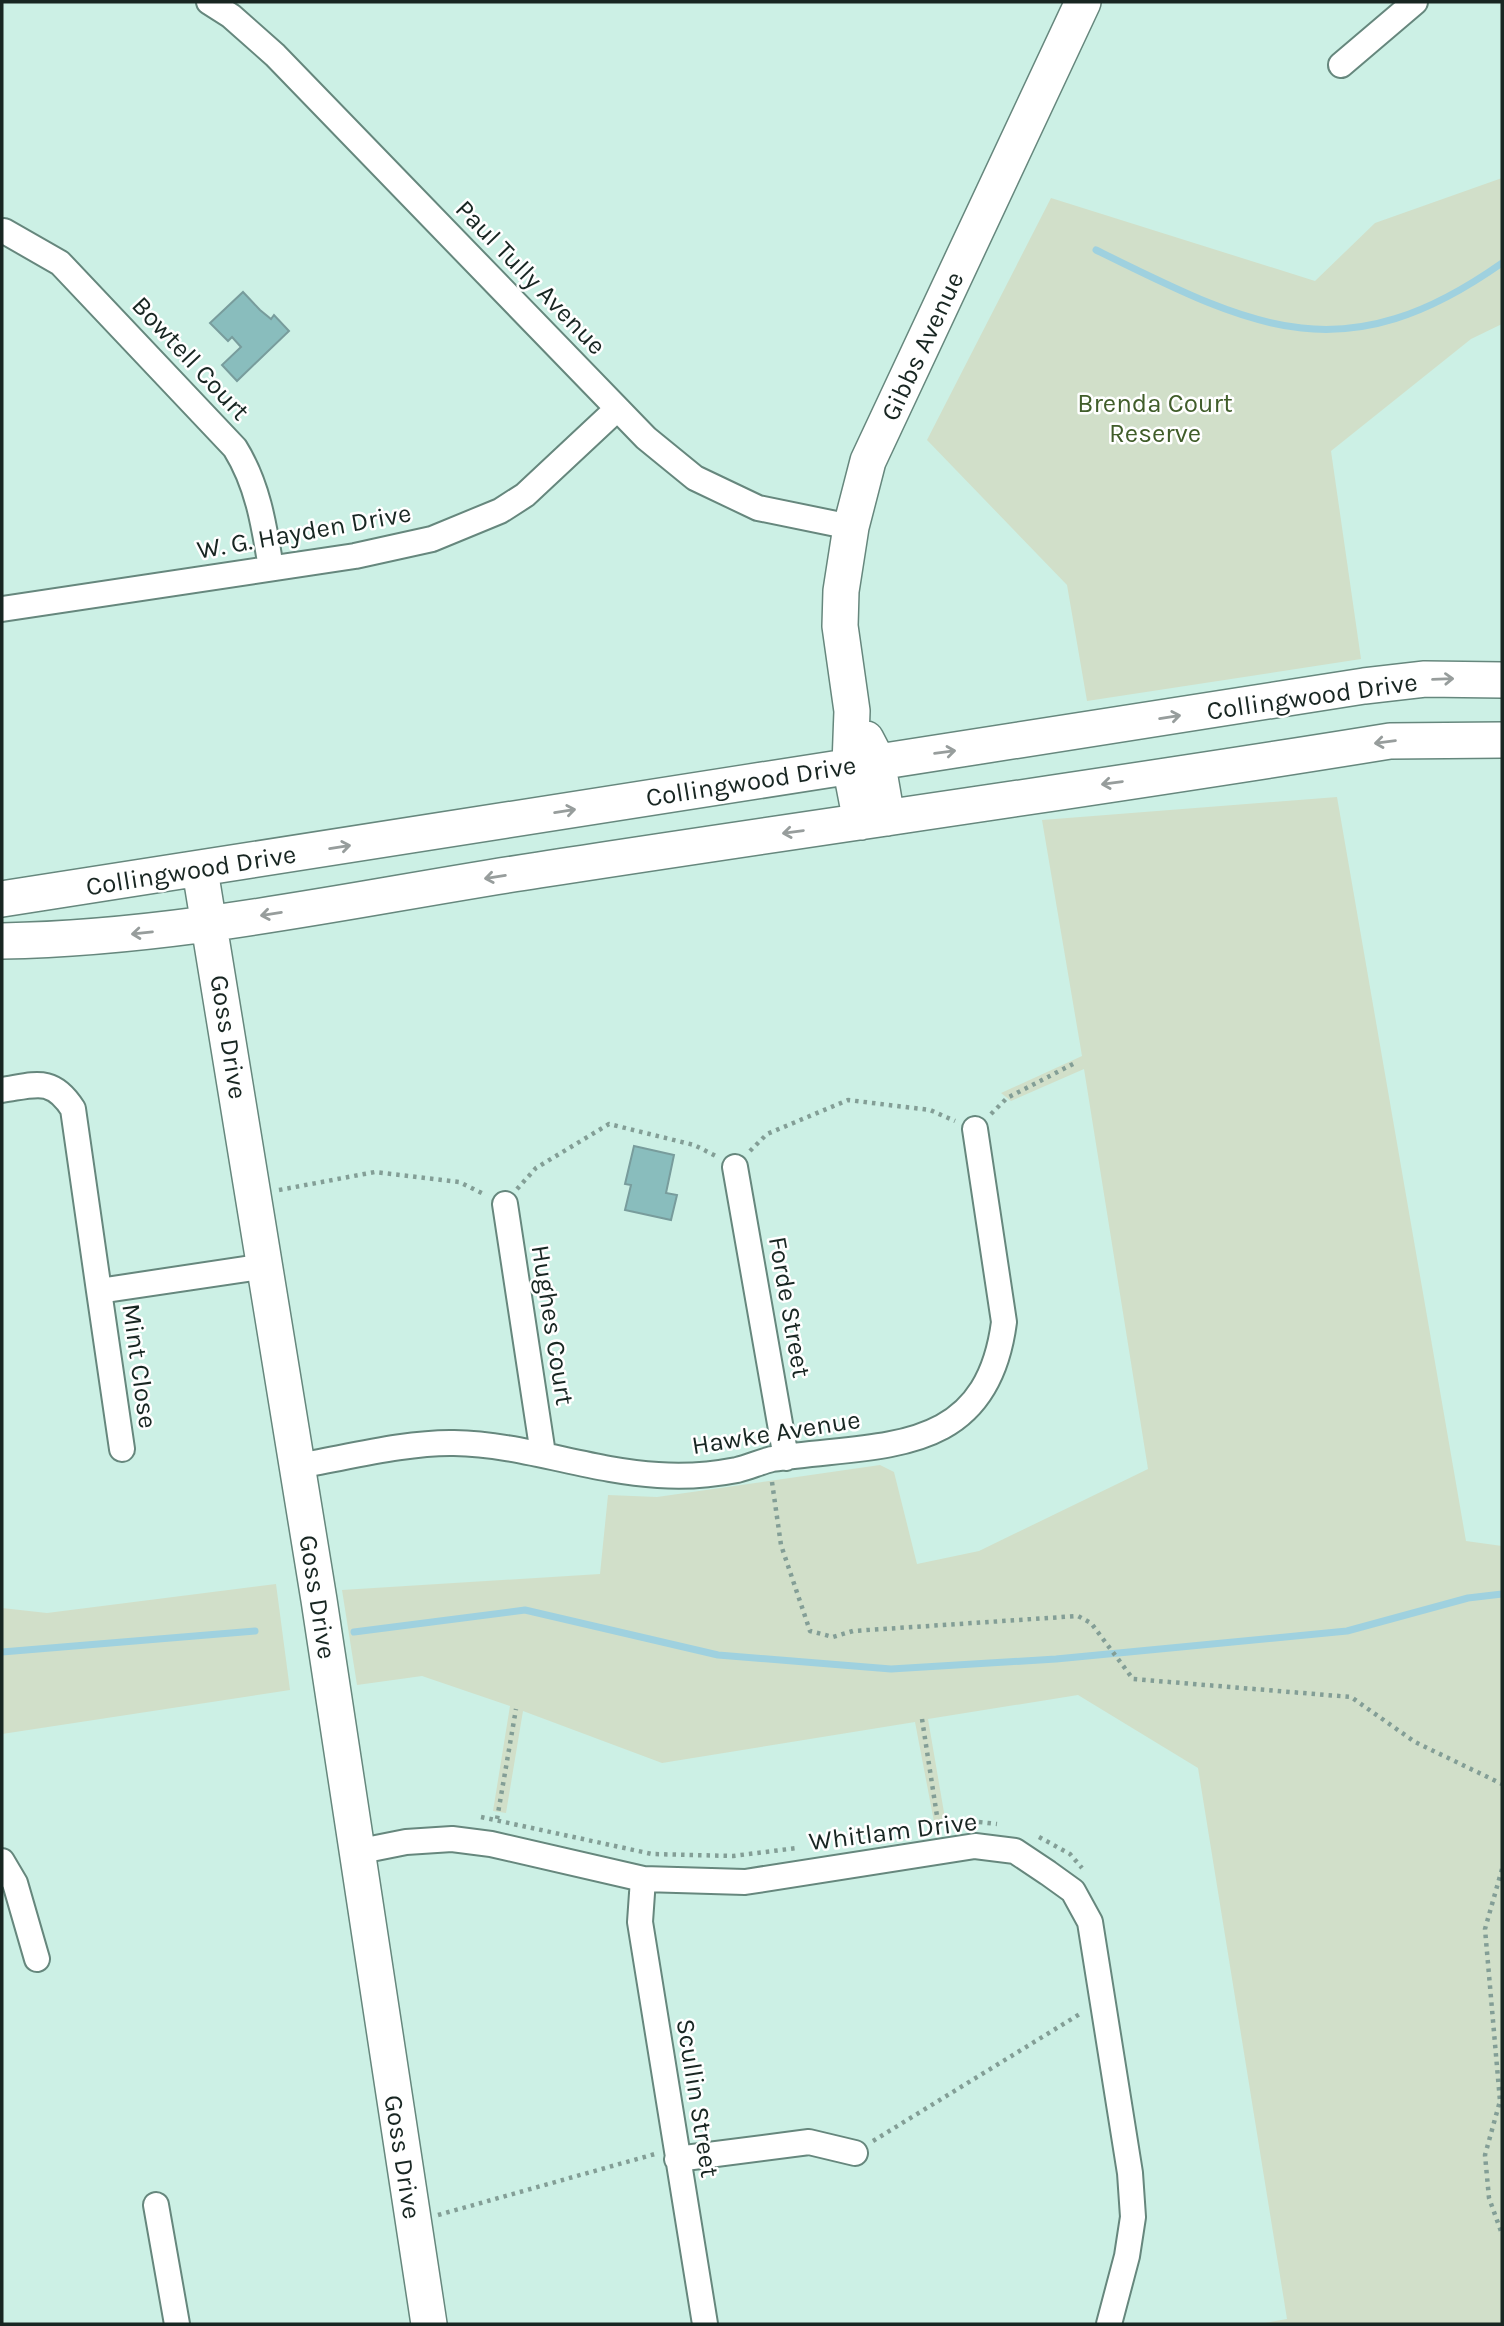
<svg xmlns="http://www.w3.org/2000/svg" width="1504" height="2326" viewBox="0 0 1504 2326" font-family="Karla,sans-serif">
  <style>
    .green { fill: #d1dfc9 }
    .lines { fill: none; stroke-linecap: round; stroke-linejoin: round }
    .stream { stroke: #9fd1df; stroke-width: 7 }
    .building { fill: #89bdbd; stroke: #789c9c; stroke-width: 2 }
    .street-casing { stroke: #66877d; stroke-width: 28 }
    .secondary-casing { stroke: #66877d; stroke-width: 38 }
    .path { stroke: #839e96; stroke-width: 4.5; stroke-dasharray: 3.5 5; stroke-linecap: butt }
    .street { stroke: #fff; stroke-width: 24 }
    .secondary { stroke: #fff; stroke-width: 35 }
    .oneway { stroke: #979d9c }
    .labels { text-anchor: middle; stroke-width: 5; stroke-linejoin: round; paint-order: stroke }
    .street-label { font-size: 26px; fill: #182622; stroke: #fff }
    .park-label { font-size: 26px; fill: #405d2a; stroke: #fff }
  </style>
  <rect width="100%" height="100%" fill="#ccf0e5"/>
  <!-- green -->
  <path class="green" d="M 1502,178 L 1502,324 L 1471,339 L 1331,451 L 1361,659 L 1087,701 L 1067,585 L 927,440 L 1051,198 L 1315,281 L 1375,223 Z
    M 1337,797 L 1466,1541 L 1502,1546 L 1502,2324 L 1259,2324 L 1287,2319 L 1198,1768 L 1078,1695 L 928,1719 L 946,1824 L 935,1827 L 915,1722 L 662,1763 L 523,1711 L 506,1813 L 493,1811 L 510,1706 L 422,1676 L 357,1685 L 342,1590 L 600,1574 L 608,1495 L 657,1497 L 880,1465 L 894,1472 L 917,1564 L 979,1551 L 1148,1469 L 1084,1069 L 1011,1101 L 1001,1093 L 1082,1056 L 1042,820 Z
    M 276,1584 L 290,1690 L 2,1734 L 2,1608 L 47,1613 Z"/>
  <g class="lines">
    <!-- stream -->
    <path class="stream" d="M 1096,250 C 1254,328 1343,375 1502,263
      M 354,1632 L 525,1610 L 718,1655 L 891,1669 L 1056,1659 L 1347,1631 L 1468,1598 L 1502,1594
      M 2,1652 L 255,1631"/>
  </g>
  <!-- building -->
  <path class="building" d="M 243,292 L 260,310 L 271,319 L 274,315 L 289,331 L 237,381 L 222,365 L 241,347 L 232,337 L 228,341 L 210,323 Z
    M 634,1146 L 674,1155 L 666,1193 L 677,1195 L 671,1220 L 625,1210 L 631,1185 L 625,1184 Z"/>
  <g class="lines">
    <!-- street casing -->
    <g class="street-casing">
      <path id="street" d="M 209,2 L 231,16 L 275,55 L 646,438 L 695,478 L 758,508 L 851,527
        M 1341,65 L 1415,2
        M 4,231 L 60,263 L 235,448 C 258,485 264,525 271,568
        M 2,609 L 355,556 L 432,539 L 500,511 L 525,495 L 617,409
        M 2,1090 C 35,1085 52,1076 73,1109 L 99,1291 L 266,1266
        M 735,1167 L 786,1458
        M 505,1204 L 543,1454
        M 99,1291 L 122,1449
        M 297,1466 C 345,1458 407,1442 454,1443 C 523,1444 589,1471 658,1475 C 684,1477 711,1475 737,1470 C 749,1467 760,1462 772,1459 C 877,1442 986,1461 1004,1322 L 975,1129
        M 356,1852 L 406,1842 L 452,1839 L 491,1844 L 643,1879 L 745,1882 L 975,1846 L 1015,1851 L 1048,1873 L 1073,1891 L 1090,1922 L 1130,2173 L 1133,2217 L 1127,2256 L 1109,2324
        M 2,1861 L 15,1883 L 37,1959
        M 643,1879 L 640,1922 L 705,2324
        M 677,2159 L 809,2142 L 855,2153
        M 156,2205 L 177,2324"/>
    </g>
    <!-- secondary casing -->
    <g class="secondary-casing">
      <path id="secondary" d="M 866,739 L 877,760 L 887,818
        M 861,822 L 850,765 L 852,711 L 840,626 L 841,591 L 851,527 L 868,461 L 1083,2
        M 200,870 L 319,1600 L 429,2324
        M 2,899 L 1364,686 L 1425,679 L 1502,680
        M 2,941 C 183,938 361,897 539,870 C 823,826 1107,787 1390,741 L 1502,740"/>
    </g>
    <!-- path -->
    <path class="path" d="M 991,1114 L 1007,1098 L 1077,1062
      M 750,1151 L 767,1134 L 848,1100 L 930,1110 L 955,1121
      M 517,1189 L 536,1168 L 609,1124 L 694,1145 L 716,1156
      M 279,1190 L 375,1172 L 459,1182 L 486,1195
      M 772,1482 L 781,1545 L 810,1631 L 833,1637 L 853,1631 L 1078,1616 L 1091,1623 L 1133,1679 L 1351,1697 L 1415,1742 L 1502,1784
      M 922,1719 L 939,1829
      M 481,1817 L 652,1854 L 733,1856 L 797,1848
      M 497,1819 L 516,1709
      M 979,1822 L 997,1824
      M 1039,1837 L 1070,1854 L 1082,1868
      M 851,1840 L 873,1837
      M 1502,1869 L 1485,1929 L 1500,2101 L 1485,2155 L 1489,2198 L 1502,2234
      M 873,2141 L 1083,2012
      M 438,2215 L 655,2154"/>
    <!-- street -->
    <use href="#street" class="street"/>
    <!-- secondary -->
    <use href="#secondary" class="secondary"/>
  </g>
  <!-- one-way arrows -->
  <defs><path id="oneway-shaft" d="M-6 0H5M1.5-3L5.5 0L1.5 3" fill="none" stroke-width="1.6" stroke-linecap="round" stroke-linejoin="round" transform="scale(1.75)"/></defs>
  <g class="oneway">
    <use href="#oneway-shaft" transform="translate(1443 679) rotate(-2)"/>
    <use href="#oneway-shaft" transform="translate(1170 717) rotate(-9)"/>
    <use href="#oneway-shaft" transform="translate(1385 742) rotate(173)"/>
    <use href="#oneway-shaft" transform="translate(945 752) rotate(-7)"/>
    <use href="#oneway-shaft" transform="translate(1112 783) rotate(172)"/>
    <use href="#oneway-shaft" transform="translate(565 811) rotate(-9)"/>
    <use href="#oneway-shaft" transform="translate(793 832) rotate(172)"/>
    <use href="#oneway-shaft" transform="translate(340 847) rotate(-9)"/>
    <use href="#oneway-shaft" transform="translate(495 877) rotate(171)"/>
    <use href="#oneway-shaft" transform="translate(271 914) rotate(171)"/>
    <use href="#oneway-shaft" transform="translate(142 933) rotate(174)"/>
  </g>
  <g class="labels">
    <!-- street labels -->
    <g class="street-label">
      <text transform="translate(531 277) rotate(46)" y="9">Paul Tully Avenue</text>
      <text transform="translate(922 346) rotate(-65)" y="9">Gibbs Avenue</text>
      <text transform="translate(191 358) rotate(47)" y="9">Bowtell Court</text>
      <text transform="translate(304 531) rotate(-10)" y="9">W. G. Hayden Drive</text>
      <text transform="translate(1312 696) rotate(-8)" y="9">Collingwood Drive</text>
      <text transform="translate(751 781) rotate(-9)" y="9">Collingwood Drive</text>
      <text transform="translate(191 870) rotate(-9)" y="9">Collingwood Drive</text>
      <text transform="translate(229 1037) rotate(81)" y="9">Goss Drive</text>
      <text transform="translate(790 1307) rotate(80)" y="9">Forde Street</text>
      <text transform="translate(553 1325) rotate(81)" y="9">Hughes Court</text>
      <text transform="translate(140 1366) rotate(82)" y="9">Mint Close</text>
      <text transform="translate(776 1432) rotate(-9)" y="9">Hawke Avenue</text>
      <text transform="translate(318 1597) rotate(81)" y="9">Goss Drive</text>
      <text transform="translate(893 1831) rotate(-7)" y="9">Whitlam Drive</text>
      <text transform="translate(698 2098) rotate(81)" y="9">Scullin Street</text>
      <text transform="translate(403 2157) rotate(81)" y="9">Goss Drive</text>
    </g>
    <!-- park labels -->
    <g class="park-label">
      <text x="1155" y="412">Brenda Court<tspan x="1155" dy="30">Reserve</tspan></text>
    </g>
  </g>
  <!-- border -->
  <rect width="1504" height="2326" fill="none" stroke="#182622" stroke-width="7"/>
</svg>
